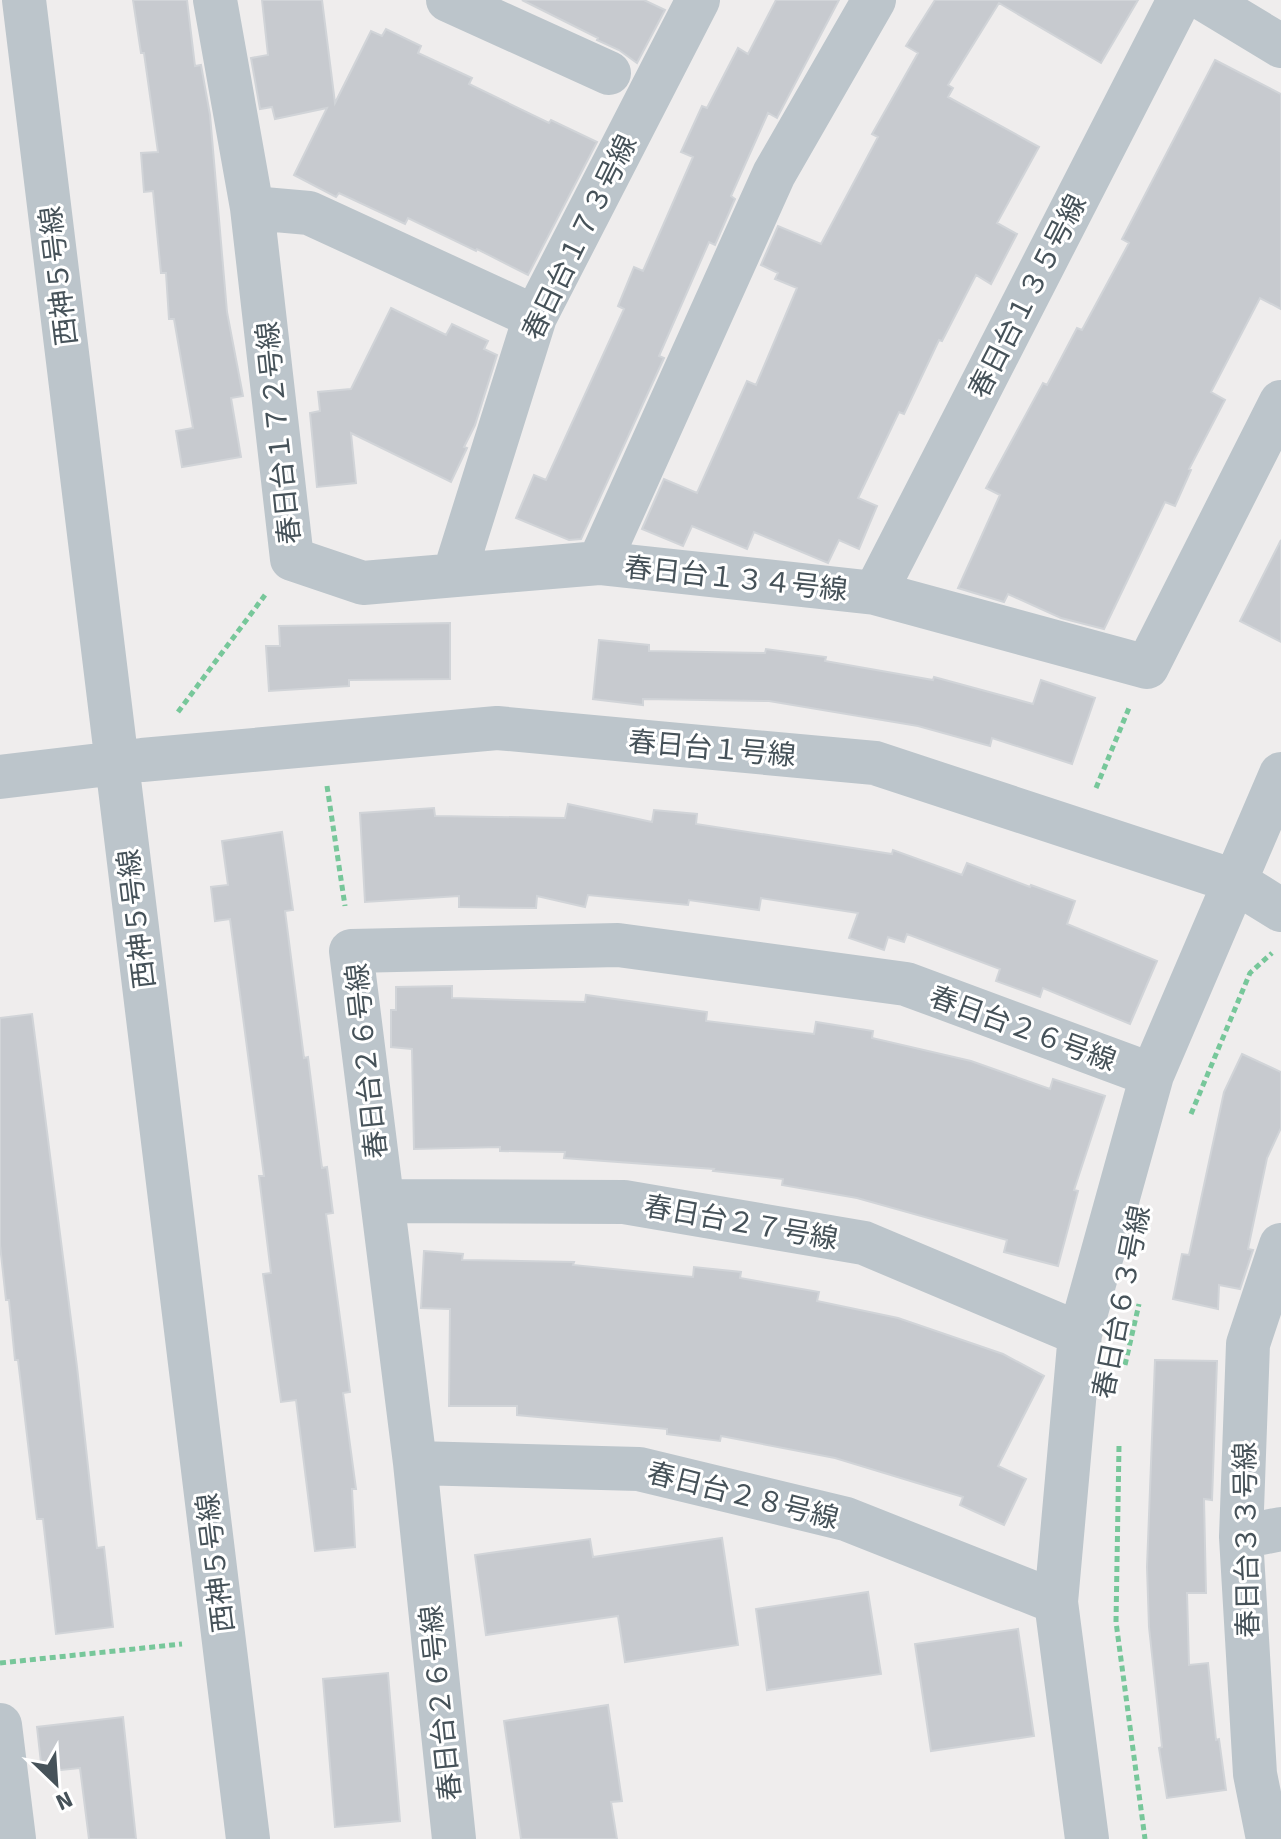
<svg xmlns="http://www.w3.org/2000/svg" width="1281" height="1839" viewBox="0 0 1281 1839" font-family="Signika,'Noto Sans JP',sans-serif">
  <style>
    .building { fill: #c7cacf; stroke: #d1d4d8; stroke-width: 2 }
    .lines { fill: none; stroke-linecap: round; stroke-linejoin: round }
    .path { stroke: #77c79a; stroke-width: 5; stroke-dasharray: 6 4; stroke-linecap: butt }
    .minor { stroke: #bcc5cb; stroke-width: 44 }
    .labels { text-anchor: middle; stroke-width: 6; stroke-linejoin: round; paint-order: stroke }
    .street-label { font-size: 28px; fill: #465259; stroke: #fff }
  </style>
  <rect width="100%" height="100%" fill="#efeded"/>
  <!-- building -->
  <path class="building" d="M 133,0 L 187,0 L 195,66 L 201,65 L 210,115 L 227,312 L 243,396 L 231,398 L 241,457 L 182,467 L 176,431 L 193,428 L 174,319 L 169,319 L 166,273 L 161,273 L 153,191 L 144,192 L 141,153 L 158,152 L 144,53 L 141,53 Z
    M 262,0 L 322,0 L 335,103 L 371,31 L 382,36 L 386,29 L 421,46 L 418,53 L 472,78 L 469,84 L 549,123 L 551,120 L 597,142 L 528,275 L 477,249 L 476,251 L 408,218 L 405,224 L 339,193 L 336,197 L 294,175 L 327,108 L 275,119 L 272,107 L 260,109 L 251,58 L 268,55 Z
    M 522,0 L 644,0 L 665,10 L 637,63 L 619,50 L 597,40 L 598,38 Z
    M 776,0 L 839,0 L 777,118 L 768,113 L 731,196 L 735,199 L 715,245 L 709,242 L 659,356 L 664,358 L 581,539 L 569,540 L 516,518 L 534,475 L 546,480 L 624,309 L 618,306 L 634,267 L 643,271 L 693,157 L 681,152 L 702,106 L 707,108 L 738,48 L 748,54 Z
    M 935,0 L 1138,0 L 1101,63 L 999,3 L 948,85 L 953,88 L 948,97 L 1039,147 L 997,223 L 1017,234 L 991,284 L 976,275 L 942,341 L 939,340 L 904,414 L 899,412 L 858,498 L 877,506 L 859,549 L 839,540 L 828,563 L 754,532 L 747,549 L 692,526 L 683,546 L 642,529 L 664,479 L 697,493 L 747,381 L 756,385 L 797,288 L 775,279 L 778,273 L 761,265 L 778,226 L 821,244 L 878,137 L 872,134 L 918,53 L 906,46 Z
    M 1215,60 L 1281,94 L 1281,309 L 1260,298 L 1211,392 L 1225,400 L 1189,469 L 1191,470 L 1175,506 L 1165,502 L 1104,629 L 1061,618 L 1008,594 L 1004,602 L 958,588 L 1000,495 L 986,488 L 1043,383 L 1047,385 L 1077,328 L 1082,330 L 1129,243 L 1122,239 Z
    M 391,308 L 446,335 L 452,324 L 488,341 L 484,349 L 497,355 L 475,425 L 464,447 L 467,448 L 451,482 L 351,433 L 356,483 L 317,487 L 310,413 L 320,411 L 318,392 L 351,389 Z
    M 1281,540 L 1281,642 L 1240,621 Z
    M 450,623 L 450,679 L 349,680 L 349,686 L 269,691 L 266,646 L 280,646 L 279,626 Z
    M 599,640 L 649,645 L 649,651 L 765,653 L 766,649 L 826,657 L 825,661 L 933,680 L 934,677 L 1033,704 L 1041,680 L 1095,698 L 1072,764 L 992,738 L 990,746 L 918,726 L 769,701 L 643,699 L 643,705 L 593,699 Z
    M 568,804 L 652,822 L 654,810 L 697,814 L 696,824 L 892,854 L 893,850 L 962,875 L 967,863 L 1030,887 L 1031,885 L 1075,901 L 1067,924 L 1157,961 L 1130,1024 L 1043,988 L 1040,997 L 996,981 L 1000,969 L 907,934 L 904,942 L 888,937 L 884,950 L 849,938 L 858,913 L 761,898 L 759,910 L 689,900 L 688,905 L 588,895 L 585,907 L 537,896 L 536,908 L 459,907 L 459,896 L 365,902 L 360,813 L 434,808 L 435,816 L 565,818 Z
    M 282,832 L 293,910 L 285,911 L 304,1058 L 308,1057 L 322,1168 L 327,1167 L 333,1213 L 326,1214 L 350,1392 L 343,1393 L 356,1489 L 352,1489 L 355,1547 L 315,1551 L 296,1400 L 281,1402 L 263,1274 L 271,1273 L 259,1176 L 264,1176 L 230,919 L 215,921 L 211,887 L 228,885 L 222,841 Z
    M 452,986 L 452,998 L 585,1002 L 586,995 L 707,1012 L 706,1021 L 814,1034 L 816,1022 L 873,1031 L 872,1038 L 971,1061 L 1050,1089 L 1053,1079 L 1105,1096 L 1074,1190 L 1078,1191 L 1058,1266 L 1004,1252 L 1007,1240 L 857,1198 L 782,1185 L 783,1179 L 713,1171 L 714,1169 L 564,1158 L 565,1152 L 500,1151 L 500,1147 L 414,1149 L 412,1049 L 391,1047 L 391,1010 L 396,1010 L 396,987 Z
    M 32,1014 L 77,1367 L 97,1548 L 104,1547 L 113,1627 L 56,1634 L 43,1519 L 37,1519 L 18,1360 L 15,1360 L 9,1300 L 6,1300 L 0,1245 L 0,1018 Z
    M 1242,1054 L 1281,1072 L 1281,1128 L 1267,1158 L 1248,1249 L 1253,1250 L 1240,1289 L 1219,1285 L 1218,1309 L 1173,1299 L 1182,1254 L 1189,1255 L 1224,1092 Z
    M 424,1251 L 463,1254 L 462,1260 L 574,1262 L 573,1265 L 693,1277 L 694,1267 L 741,1272 L 740,1278 L 819,1292 L 817,1301 L 898,1318 L 1003,1354 L 1044,1376 L 998,1466 L 1026,1479 L 1004,1525 L 960,1505 L 963,1497 L 835,1458 L 721,1436 L 720,1441 L 667,1434 L 667,1429 L 517,1415 L 517,1406 L 449,1406 L 450,1309 L 421,1308 Z
    M 1155,1360 L 1217,1361 L 1212,1500 L 1204,1499 L 1206,1593 L 1187,1593 L 1189,1665 L 1208,1663 L 1216,1740 L 1219,1739 L 1226,1790 L 1167,1798 L 1159,1748 L 1162,1747 L 1149,1627 L 1147,1567 Z
    M 722,1538 L 738,1645 L 625,1662 L 618,1616 L 486,1635 L 475,1555 L 590,1539 L 593,1557 Z
    M 868,1592 L 881,1674 L 767,1690 L 756,1609 Z
    M 1018,1629 L 1034,1736 L 931,1751 L 915,1644 Z
    M 388,1673 L 400,1821 L 335,1827 L 323,1679 Z
    M 608,1705 L 622,1801 L 611,1802 L 617,1839 L 521,1839 L 504,1721 Z
    M 123,1717 L 136,1839 L 89,1839 L 80,1768 L 42,1772 L 37,1727 Z"/>
  <g class="lines">
    <!-- path -->
    <path class="path" d="M 178,712 L 265,595
      M 327,786 L 345,906
      M 1096,788 L 1129,708
      M 1191,1114 L 1250,973 L 1272,953
      M 1125,1365 L 1139,1304
      M 1119,1446 L 1116,1622 L 1145,1839
      M 0,1663 L 182,1644"/>
    <!-- minor -->
    <path class="minor" d="M 24,0 L 248,1839
      M 215,0 L 252,208 L 292,559 L 363,583 L 599,563
      M 448,0 L 609,73
      M 874,0 L 774,174 L 599,563 L 875,593 L 1147,667 L 1281,402
      M 1205,0 L 1281,46
      M 252,208 L 309,213 L 535,317
      M 454,575 L 535,317 L 698,0
      M 875,593 L 1179,0
      M 0,777 L 142,760 L 497,728 L 875,763 L 1234,881 L 1281,910
      M 383,1201 L 624,1202 L 864,1243 L 1080,1334
      M 415,1463 L 639,1469 L 846,1519 L 1056,1602
      M 1241,1537 L 1281,1529
      M 0,1725 L 14,1839
      M 454,1839 L 415,1463 L 351,951 L 618,945 L 906,984 L 1152,1075
      M 1087,1839 L 1056,1602 L 1080,1334 L 1152,1075 L 1281,774
      M 1268,1839 L 1255,1774 L 1241,1537 L 1248,1344 L 1281,1245"/>
  </g>
  <g class="labels">
    <!-- street labels -->
    <g class="street-label">
      <text transform="translate(579 237) rotate(-64)" y="10">春日台１７３号線</text>
      <text transform="translate(58 276) rotate(-97)" y="10">西神５号線</text>
      <text transform="translate(1027 296) rotate(-63)" y="10">春日台１３５号線</text>
      <text transform="translate(278 433) rotate(-96)" y="10">春日台１７２号線</text>
      <text transform="translate(736 578) rotate(6)" y="10">春日台１３４号線</text>
      <text transform="translate(712 748) rotate(5)" y="10">春日台１号線</text>
      <text transform="translate(136 919) rotate(-97)" y="10">西神５号線</text>
      <text transform="translate(1023 1028) rotate(20)" y="10">春日台２６号線</text>
      <text transform="translate(366 1061) rotate(-96)" y="10">春日台２６号線</text>
      <text transform="translate(741 1222) rotate(10)" y="10">春日台２７号線</text>
      <text transform="translate(1121 1302) rotate(-79)" y="10">春日台６３号線</text>
      <text transform="translate(743 1495) rotate(14)" y="10">春日台２８号線</text>
      <text transform="translate(1246 1540) rotate(-91)" y="10">春日台３３号線</text>
      <text transform="translate(215 1563) rotate(-97)" y="10">西神５号線</text>
      <text transform="translate(440 1703) rotate(-96)" y="10">春日台２６号線</text>
    </g>
  </g>
  <!-- north arrow -->
  <g transform="translate(56 1783) rotate(155)" stroke="#ffffff" stroke-width="6" paint-order="stroke">
  <path d="M0-6L14 30L0 20L-14 30Z" fill="#465259"/>
  <text y="-12" font-size="22" font-weight="bold" text-anchor="middle" fill="#465259">N</text>
  </g>
</svg>
